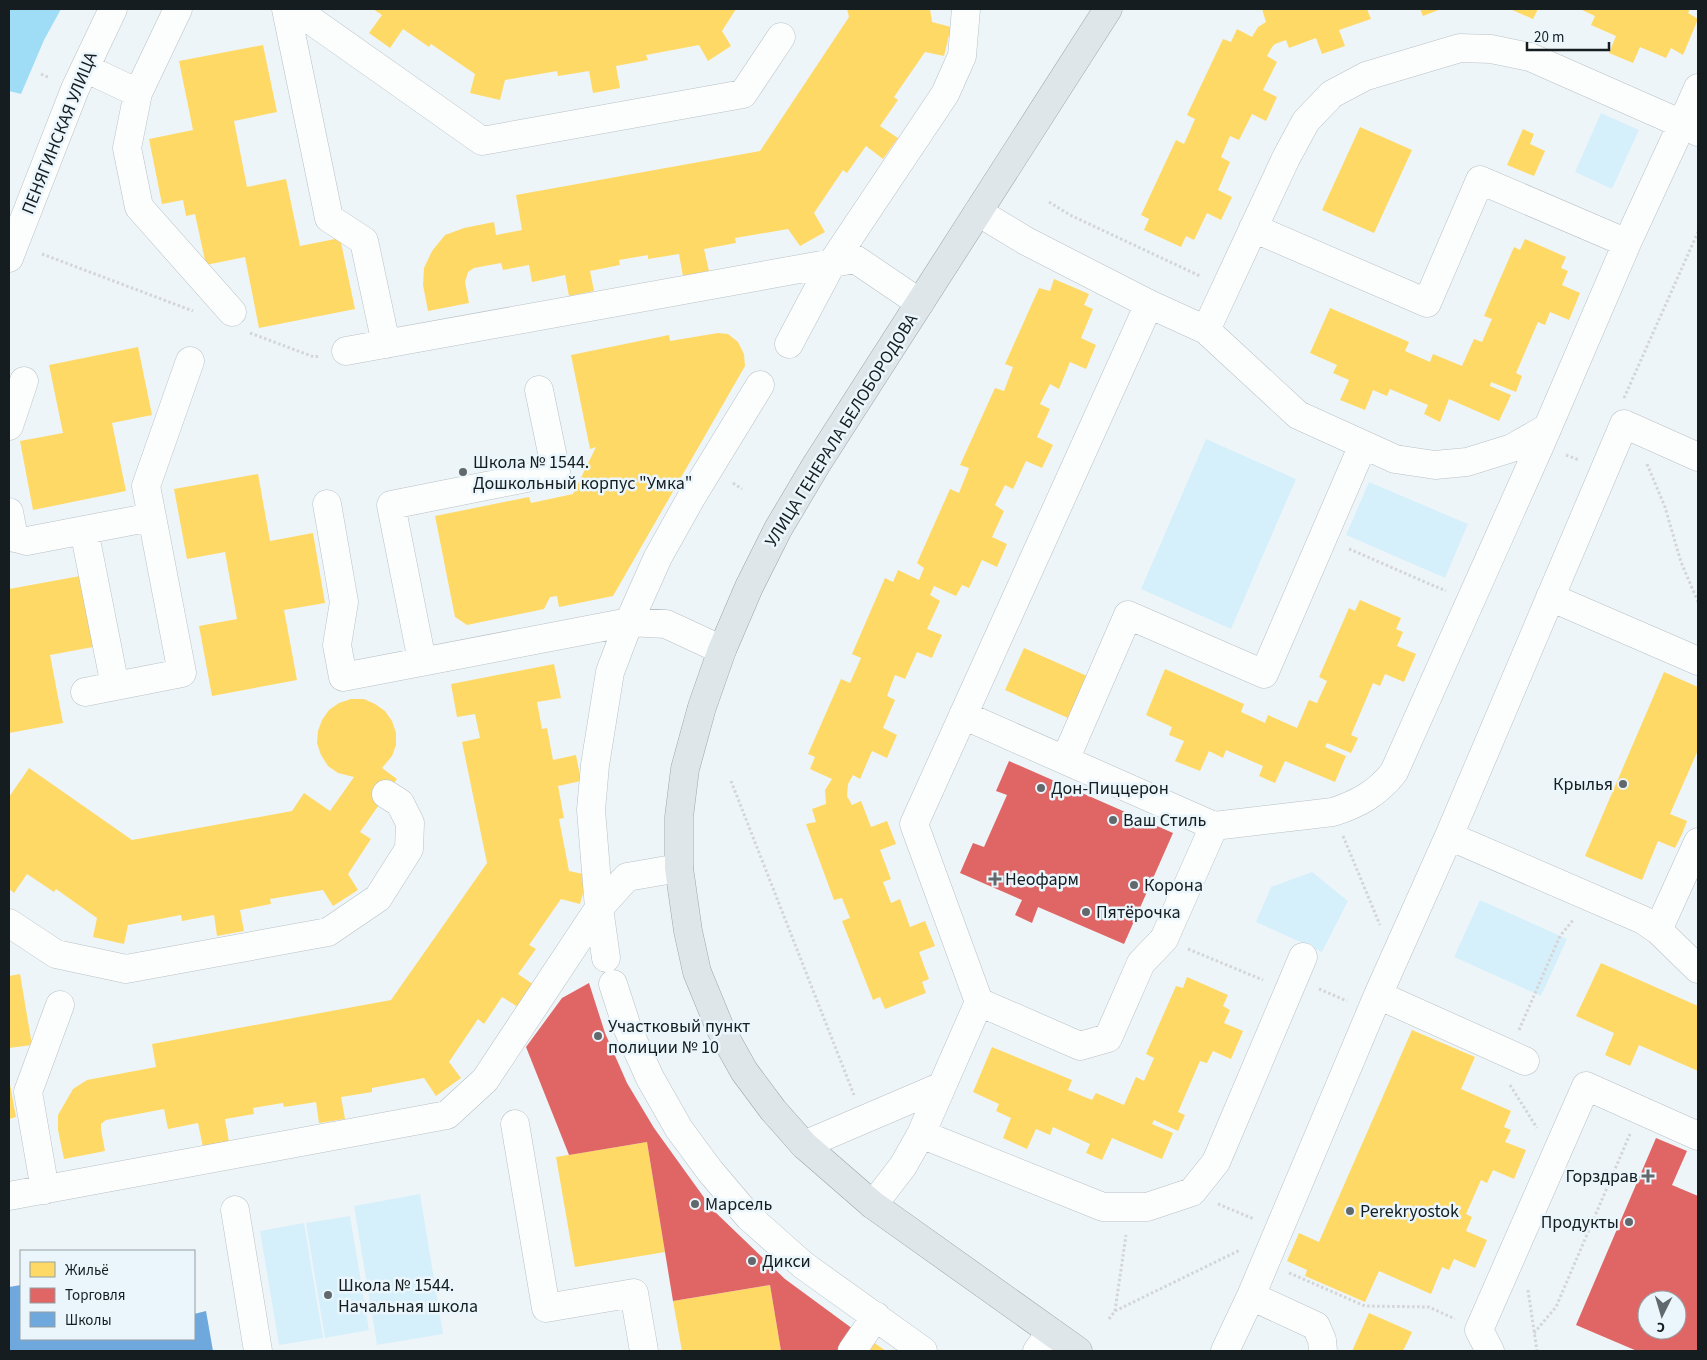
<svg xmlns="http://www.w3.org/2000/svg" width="1707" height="1360" viewBox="0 0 1707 1360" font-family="'Source Sans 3',sans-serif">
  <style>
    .green { fill: #d6f0fb }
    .forest { fill: #9fdcf5 }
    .homes { fill: #ffd966 }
    .shops { fill: #e06666; fill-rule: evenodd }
    .schools { fill: #6fa8dc }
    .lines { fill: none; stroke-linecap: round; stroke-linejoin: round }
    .minor-casing { stroke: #b9c0c3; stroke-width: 29 }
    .major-casing { stroke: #98a6ab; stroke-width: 29 }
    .path { stroke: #d4d5d7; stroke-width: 3; stroke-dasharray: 2.5 2.5; stroke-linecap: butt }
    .minor { stroke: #fcfefe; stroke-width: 28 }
    .major { stroke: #dfe6e9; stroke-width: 28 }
    .poi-dot { fill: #61696c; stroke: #eaf6fc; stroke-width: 2 }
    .labels { text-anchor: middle; stroke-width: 5; stroke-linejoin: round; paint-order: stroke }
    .street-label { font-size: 18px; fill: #151d21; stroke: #eaf6fc }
    .poi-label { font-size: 18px; fill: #151d21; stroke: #eaf6fc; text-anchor: start }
  </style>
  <rect width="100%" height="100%" fill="#eef5f8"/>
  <!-- green -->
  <path class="green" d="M 1601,113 L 1639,130 L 1612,189 L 1575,172 Z
    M 1206,439 L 1296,479 L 1231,629 L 1141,589 Z
    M 1369,482 L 1468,524 L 1445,578 L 1346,535 Z
    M 1312,872 L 1348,901 L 1322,952 L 1256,922 L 1271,887 Z
    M 1480,900 L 1567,939 L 1541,996 L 1454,957 Z
    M 420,1194 L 443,1334 L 377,1345 L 354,1206 Z
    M 350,1216 L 369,1330 L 325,1338 L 306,1223 Z
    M 304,1223 L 323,1338 L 279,1345 L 260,1231 Z"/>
  <!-- forest -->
  <path class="forest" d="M 9,9 L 61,9 L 44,40 L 21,94 L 9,91 Z"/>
  <!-- homes -->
  <path class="homes" d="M 373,9 L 736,9 L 722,31 L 731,46 L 708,61 L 699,45 L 646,55 L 648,60 L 616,66 L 620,88 L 593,93 L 589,71 L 558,76 L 557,71 L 505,80 L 500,100 L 470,93 L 475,74 L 431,44 L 429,47 L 403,29 L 390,48 L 369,33 L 382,15 Z
    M 847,9 L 930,9 L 932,22 L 951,27 L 944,56 L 925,52 L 894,97 L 898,100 L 880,126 L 898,138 L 883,159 L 866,146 L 847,173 L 843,170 L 814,213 L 825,232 L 800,246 L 788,229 L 735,238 L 736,243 L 704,249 L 709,271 L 683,276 L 679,254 L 648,259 L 648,255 L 619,260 L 620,265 L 590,271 L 594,291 L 569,296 L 565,275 L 532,282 L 529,265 L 503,270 L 501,263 L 474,268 L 468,272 L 465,282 L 469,303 L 428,311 L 423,285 L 424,268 L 432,251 L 445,235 L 464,228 L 494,222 L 496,235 L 522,230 L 516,195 L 760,151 L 849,17 Z
    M 1262,9 L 1367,9 L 1371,19 L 1339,30 L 1345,46 L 1322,54 L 1316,38 L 1289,48 L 1286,40 L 1275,44 L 1272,47 L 1267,56 L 1277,62 L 1263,90 L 1277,97 L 1266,121 L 1252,114 L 1239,140 L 1230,136 L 1221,157 L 1230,162 L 1218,190 L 1232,197 L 1221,220 L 1207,213 L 1194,240 L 1186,236 L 1181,247 L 1144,230 L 1149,219 L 1141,215 L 1176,140 L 1184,144 L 1195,119 L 1187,115 L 1223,39 L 1231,42 L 1237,29 L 1252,37 L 1258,27 L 1266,22 Z
    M 1420,9 L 1441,9 L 1423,16 Z
    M 1510,9 L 1538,9 L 1533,19 Z
    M 1580,9 L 1690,9 L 1688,13 L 1698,19 L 1683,55 L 1671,48 L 1666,58 L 1640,47 L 1633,63 L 1609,53 L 1616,36 L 1591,25 L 1595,16 Z
    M 263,45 L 277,112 L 234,121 L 247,187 L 286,179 L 300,246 L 340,238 L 355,309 L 259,328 L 245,257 L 206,265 L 195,214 L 186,216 L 183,200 L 162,204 L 149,139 L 193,130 L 179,61 Z
    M 1360,127 L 1412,150 L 1374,233 L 1322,210 Z
    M 1523,129 L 1534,134 L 1530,144 L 1545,151 L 1534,176 L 1507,165 Z
    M 1525,239 L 1566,257 L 1561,268 L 1568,271 L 1562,285 L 1580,293 L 1569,320 L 1550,312 L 1545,325 L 1538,322 L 1516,373 L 1522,376 L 1516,392 L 1491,382 L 1490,386 L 1511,395 L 1499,421 L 1449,399 L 1440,422 L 1424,414 L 1428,405 L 1390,389 L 1387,396 L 1373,390 L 1365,410 L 1340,400 L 1349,380 L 1333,373 L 1337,365 L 1310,353 L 1330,308 L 1409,342 L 1405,351 L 1430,362 L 1433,354 L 1462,366 L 1474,339 L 1482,342 L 1492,319 L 1484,316 L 1514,247 L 1520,250 Z
    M 1054,279 L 1089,294 L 1084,305 L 1093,309 L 1081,338 L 1096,345 L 1086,369 L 1070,362 L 1059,389 L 1050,384 L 1040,404 L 1050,409 L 1037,437 L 1053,445 L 1042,468 L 1026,461 L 1013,489 L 1005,485 L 995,505 L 1004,511 L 992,537 L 1007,544 L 997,567 L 982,560 L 969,588 L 962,585 L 956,596 L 934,586 L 930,595 L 940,601 L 927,629 L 942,635 L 937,646 L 932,658 L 917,652 L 905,679 L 895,675 L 887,696 L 895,700 L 883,728 L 897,735 L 887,758 L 872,751 L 860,779 L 853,775 L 848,784 L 847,796 L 852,805 L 861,801 L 871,827 L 887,821 L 896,844 L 880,850 L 891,879 L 883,882 L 891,903 L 900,899 L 910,927 L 925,921 L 935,946 L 919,952 L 929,979 L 922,982 L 926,993 L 885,1009 L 880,997 L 873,1000 L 842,921 L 850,918 L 842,898 L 834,900 L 806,824 L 816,822 L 812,809 L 826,804 L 825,790 L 832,779 L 810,769 L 815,757 L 808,754 L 841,679 L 850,683 L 861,658 L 852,654 L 885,578 L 893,582 L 898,570 L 919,580 L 924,568 L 917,563 L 950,489 L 959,493 L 969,468 L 960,465 L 995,388 L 1004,391 L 1013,367 L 1005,364 L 1039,288 L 1050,291 Z
    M 718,333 L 728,334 L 738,342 L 744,354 L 745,366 L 613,596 L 559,607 L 557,596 L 550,597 L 544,609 L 467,625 L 455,617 L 435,516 L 529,497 L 531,503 L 573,494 L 596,447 L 590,449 L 571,355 L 669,335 L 670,341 Z
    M 138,347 L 152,415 L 112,423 L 126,491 L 33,510 L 20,441 L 63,433 L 49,365 Z
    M 258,474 L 270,541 L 313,533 L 325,603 L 284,610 L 297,680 L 212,696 L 199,626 L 237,619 L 225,552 L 187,559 L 174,489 Z
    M 80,576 L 93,647 L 50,655 L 63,723 L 9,733 L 9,589 Z
    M 1360,600 L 1401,618 L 1396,629 L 1403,632 L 1397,646 L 1416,654 L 1404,682 L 1385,674 L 1380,686 L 1373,683 L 1351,735 L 1358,738 L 1351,753 L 1327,743 L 1325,747 L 1346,756 L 1335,782 L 1285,761 L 1275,783 L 1259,776 L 1263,766 L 1226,750 L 1223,758 L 1209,751 L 1200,771 L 1175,761 L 1184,741 L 1169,735 L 1172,727 L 1146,715 L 1165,669 L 1244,704 L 1241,712 L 1265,723 L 1268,715 L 1297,728 L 1309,700 L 1317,703 L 1327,681 L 1319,677 L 1349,608 L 1355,611 Z
    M 1024,648 L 1087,676 L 1068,718 L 1005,690 Z
    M 554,664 L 561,698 L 537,702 L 542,729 L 547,728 L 553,760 L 576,755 L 581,781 L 558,786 L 564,818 L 559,819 L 569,871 L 588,875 L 580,904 L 561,899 L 529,945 L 536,949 L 518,974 L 534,985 L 518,1007 L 502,997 L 484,1024 L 478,1019 L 449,1062 L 461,1078 L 436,1096 L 424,1078 L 372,1088 L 372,1092 L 341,1097 L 345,1119 L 319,1123 L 316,1102 L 284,1107 L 283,1103 L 253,1108 L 254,1114 L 225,1119 L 229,1142 L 203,1147 L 198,1123 L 168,1129 L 164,1109 L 106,1120 L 101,1124 L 101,1130 L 105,1151 L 64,1159 L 58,1130 L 58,1115 L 73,1089 L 87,1080 L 156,1067 L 152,1044 L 391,1000 L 487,863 L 462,742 L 480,738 L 475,714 L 457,717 L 451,684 Z
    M 1664,672 L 1698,687 L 1698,750 L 1670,814 L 1687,821 L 1682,834 L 1675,848 L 1658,841 L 1642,880 L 1585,856 Z
    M 351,699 L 364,699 L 375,704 L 385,711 L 392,721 L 396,733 L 396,745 L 392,756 L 382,768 L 397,779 L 360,832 L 371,839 L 348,874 L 358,890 L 333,906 L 323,890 L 270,899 L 271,904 L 240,910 L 244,931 L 217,936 L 214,915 L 182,921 L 181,915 L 128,925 L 124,944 L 93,937 L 97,918 L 56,889 L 54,892 L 27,874 L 14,893 L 9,889 L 9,797 L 29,768 L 132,840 L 292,811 L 304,793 L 330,811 L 354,777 L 338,773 L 328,766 L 321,755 L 317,743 L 318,731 L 322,720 L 329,710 L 339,703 Z
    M 1601,963 L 1698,1006 L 1698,1071 L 1639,1045 L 1630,1066 L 1605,1055 L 1614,1033 L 1576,1016 Z
    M 20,974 L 32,1045 L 9,1048 L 9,976 Z
    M 1187,977 L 1228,995 L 1223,1006 L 1230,1010 L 1224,1023 L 1243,1031 L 1231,1059 L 1213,1051 L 1207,1063 L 1200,1061 L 1178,1112 L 1185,1115 L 1178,1131 L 1154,1120 L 1152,1124 L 1173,1133 L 1162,1159 L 1112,1138 L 1102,1160 L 1086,1153 L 1090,1144 L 1053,1127 L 1050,1135 L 1036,1129 L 1027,1149 L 1003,1138 L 1011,1118 L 996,1111 L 999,1104 L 973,1092 L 992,1047 L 1072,1080 L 1068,1090 L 1092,1100 L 1096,1093 L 1124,1105 L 1136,1077 L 1144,1081 L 1154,1058 L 1146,1054 L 1176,986 L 1183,988 Z
    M 1412,1030 L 1475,1057 L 1461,1089 L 1511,1111 L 1504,1127 L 1511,1130 L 1505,1142 L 1526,1150 L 1514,1179 L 1493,1170 L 1487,1183 L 1481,1180 L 1466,1214 L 1472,1217 L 1466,1231 L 1487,1240 L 1475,1268 L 1454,1259 L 1449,1270 L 1442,1267 L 1431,1294 L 1379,1271 L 1365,1302 L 1305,1276 L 1307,1270 L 1287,1261 L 1299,1233 L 1319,1242 Z
    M 9,1079 L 16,1117 L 9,1119 Z
    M 647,1142 L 665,1252 L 575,1267 L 556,1157 Z
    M 770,1285 L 781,1351 L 682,1351 L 673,1301 Z
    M 1369,1313 L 1412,1332 L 1403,1351 L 1352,1351 Z
    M 870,1340 L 886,1351 L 862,1351 Z"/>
  <!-- shops -->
  <path class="shops" d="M 1009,761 L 1173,833 L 1124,944 L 1038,907 L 1032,923 L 1015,915 L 1022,900 L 960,873 L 973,843 L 984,847 L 1007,795 L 996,791 Z
    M 589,983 L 605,1033 L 627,1083 L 654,1128 L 713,1210 L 785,1279 L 853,1329 L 838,1351 L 781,1351 L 770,1285 L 673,1301 L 647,1142 L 569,1155 L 526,1047 L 562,998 Z
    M 1656,1138 L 1687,1151 L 1672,1185 L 1698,1196 L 1698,1351 L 1637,1351 L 1576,1325 ZM 1647,1300 L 1677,1300 L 1677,1330 L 1647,1330 Z"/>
  <!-- schools -->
  <path class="schools" d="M 21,1285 L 21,1339 L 194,1339 L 194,1314 L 206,1311 L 213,1351 L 9,1351 L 9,1287 Z"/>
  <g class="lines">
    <!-- minor casing -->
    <g class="minor-casing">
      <path id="minor" d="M 178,9 L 138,93 L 127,148 L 139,207 L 232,312
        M 286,9 L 329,218 L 364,241 L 386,344
        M 295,9 L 482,141 L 743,94 L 781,37
        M 85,68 L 138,93
        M 1698,88 L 1682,124 L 1698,132
        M 978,212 L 1026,241 L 1149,304 L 1206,330 L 1298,415 L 1395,459 L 1435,465 L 1467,462 L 1512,448 L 1547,428
        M 9,258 L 75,89 L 113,9
        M 1149,304 L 914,824 L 979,1002 L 1080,1046 L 1108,1038 L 1141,963 L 1164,939 L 1214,826 L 1333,812 C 1358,804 1378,793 1394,772 L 1541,443 L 1627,243 L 1480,180 L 1427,303 L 1253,228
        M 1206,330 L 1286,158 L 1306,121 L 1332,94 L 1366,76 L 1460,48 L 1491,49 L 1530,57 L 1682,124 L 1627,243
        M 789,344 L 832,263 L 945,94 L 962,56 L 966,9
        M 346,351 L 855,259 L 920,303
        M 9,426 L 24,381
        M 327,504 L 344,602 L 337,645 L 343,677 L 629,622 L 666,624 L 722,650
        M 9,512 L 14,538
        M 152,517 L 146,486 L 190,361
        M 84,530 L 115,686
        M 9,536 L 27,541 L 152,517 L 182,673 L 85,692
        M 1550,597 L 1698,661
        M 422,661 L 391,505 L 556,472 L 539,390
        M 963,715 L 1214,826
        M 1065,760 L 1128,615 L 1264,674 L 1363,445
        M 1449,836 L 1643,920 L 1658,930 L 1698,969
        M 9,923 L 56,954 L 126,969 L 328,932 L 378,898 L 409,849 L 410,823 L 400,803 L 386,794
        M 1658,930 L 1698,842
        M 606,958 L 599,908 L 591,810 L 595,765 L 610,672 L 629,622 L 658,557 L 691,498 L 760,385
        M 613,984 L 627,1027 L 650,1078 L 679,1129 L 710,1171 L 749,1217 L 803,1265 L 923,1351
        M 1378,995 L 1525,1061
        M 515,1124 L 546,1308 L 634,1293 L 644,1351
        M 921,1134 L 1103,1207 L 1147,1207 L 1192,1192 L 1216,1162 L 1303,957
        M 804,1145 L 942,1086
        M 45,1190 L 28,1092 L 60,1005
        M 9,1196 L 447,1115 L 485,1080 L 599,908 L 627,877 L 679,868
        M 873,1205 L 903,1166 L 921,1134 L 979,1002
        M 235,1210 L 258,1351
        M 1251,1296 L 1316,1326 L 1322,1340 L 1323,1351
        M 852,1351 L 876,1316
        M 1037,1351 L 1051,1332
        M 1225,1351 L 1251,1296 L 1378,995 L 1449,836 L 1624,424 L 1698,457
        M 1490,1351 L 1479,1330 L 1586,1086 L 1698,1136"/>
    </g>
    <!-- major casing -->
    <g class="major-casing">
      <path id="major" d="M 1078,1351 L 873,1205 L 804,1145 L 773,1110 L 744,1071 L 720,1028 L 697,972 L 688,931 L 679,868 L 679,817 L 685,769 L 702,707 L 722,650 L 749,587 L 778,529 L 816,465 L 1108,9"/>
    </g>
    <!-- path -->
    <path class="path" d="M 41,74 L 50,78
      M 1049,202 L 1070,215 L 1200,276
      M 42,254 L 193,311
      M 250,333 L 314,357 L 320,356
      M 1624,398 L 1698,232
      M 1566,455 L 1579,460
      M 1647,464 L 1665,507 L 1681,562 L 1698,602
      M 733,483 L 742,489
      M 1349,549 L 1446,591
      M 731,781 L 854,1095
      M 1343,836 L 1380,925
      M 1188,949 L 1263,980
      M 1319,989 L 1347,1001
      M 1519,1030 L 1560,936 L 1574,919
      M 1510,1085 L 1537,1128
      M 1218,1204 L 1254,1219
      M 1289,1273 L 1365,1306 L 1429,1307 L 1455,1319
      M 1528,1290 L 1537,1351
      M 1115,1311 L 1240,1250
      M 1109,1319 L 1115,1311 L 1126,1235
      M 1534,1333 L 1556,1307 L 1630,1134"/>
    <!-- minor -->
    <use href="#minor" class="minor"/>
    <!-- major -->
    <use href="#major" class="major"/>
  </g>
  <!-- markers -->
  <g class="poi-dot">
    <circle cx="463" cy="472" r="5"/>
    <circle cx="1623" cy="784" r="5"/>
    <circle cx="1041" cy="788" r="5"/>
    <circle cx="1113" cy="820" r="5"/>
    <path d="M992.5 871.5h5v5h5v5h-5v5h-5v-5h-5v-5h5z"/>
    <circle cx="1134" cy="885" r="5"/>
    <circle cx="1086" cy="912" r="5"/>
    <circle cx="598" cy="1036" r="5"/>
    <path d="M1645.5 1168.5h5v5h5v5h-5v5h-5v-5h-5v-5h5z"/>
    <circle cx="695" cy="1204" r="5"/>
    <circle cx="1350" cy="1211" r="5"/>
    <circle cx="1629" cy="1222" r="5"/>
    <circle cx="752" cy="1261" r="5"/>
    <circle cx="328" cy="1295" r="5"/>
  </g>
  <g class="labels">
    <!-- street labels -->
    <g class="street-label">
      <text transform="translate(59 133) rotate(-68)" y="6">ПЕНЯГИНСКАЯ УЛИЦА</text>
      <text transform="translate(841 430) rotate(-58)" y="6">УЛИЦА ГЕНЕРАЛА БЕЛОБОРОДОВА</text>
    </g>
    <!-- poi labels -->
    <g class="poi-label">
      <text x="473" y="468">Школа № 1544.<tspan x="473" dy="21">Дошкольный корпус "Умка"</tspan></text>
      <text x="1613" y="790" text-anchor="end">Крылья</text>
      <text x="1051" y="794">Дон-Пиццерон</text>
      <text x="1123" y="826">Ваш Стиль</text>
      <text x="1005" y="885">Неофарм</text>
      <text x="1144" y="891">Корона</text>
      <text x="1096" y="918">Пятёрочка</text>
      <text x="608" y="1032">Участковый пункт<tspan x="608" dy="21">полиции № 10</tspan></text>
      <text x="1638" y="1182" text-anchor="end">Горздрав</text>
      <text x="705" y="1210">Марсель</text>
      <text x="1360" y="1217">Perekryostok</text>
      <text x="1619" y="1228" text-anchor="end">Продукты</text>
      <text x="762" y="1267">Дикси</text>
      <text x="338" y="1291">Школа № 1544.<tspan x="338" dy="21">Начальная школа</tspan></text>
    </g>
  </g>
  <!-- border -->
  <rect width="1707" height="1360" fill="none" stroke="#151d21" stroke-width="20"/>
  <!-- legend -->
  <rect x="20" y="1250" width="175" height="90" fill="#eaf6fc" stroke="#959fa4"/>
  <rect x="30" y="1262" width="25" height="15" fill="#ffd966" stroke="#959fa4"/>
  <text x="65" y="1275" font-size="15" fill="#151d21">Жильё</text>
  <rect x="30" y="1288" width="25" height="15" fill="#e06666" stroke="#959fa4"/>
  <text x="65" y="1300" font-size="15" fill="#151d21">Торговля</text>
  <rect x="30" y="1312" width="25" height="15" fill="#6fa8dc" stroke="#959fa4"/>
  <text x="65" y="1325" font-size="15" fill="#151d21">Школы</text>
  <!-- north arrow -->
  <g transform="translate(1662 1315) rotate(185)"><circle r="24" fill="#eaf6fc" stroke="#959fa4"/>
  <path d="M0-4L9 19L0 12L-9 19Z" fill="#61696c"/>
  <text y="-8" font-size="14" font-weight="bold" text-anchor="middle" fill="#151d21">С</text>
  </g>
  <!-- scale -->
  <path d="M1527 42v8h82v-8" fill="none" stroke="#151d21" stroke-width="2.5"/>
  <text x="1534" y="42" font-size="15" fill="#151d21" stroke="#eaf6fc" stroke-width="4" paint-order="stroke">20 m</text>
</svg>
